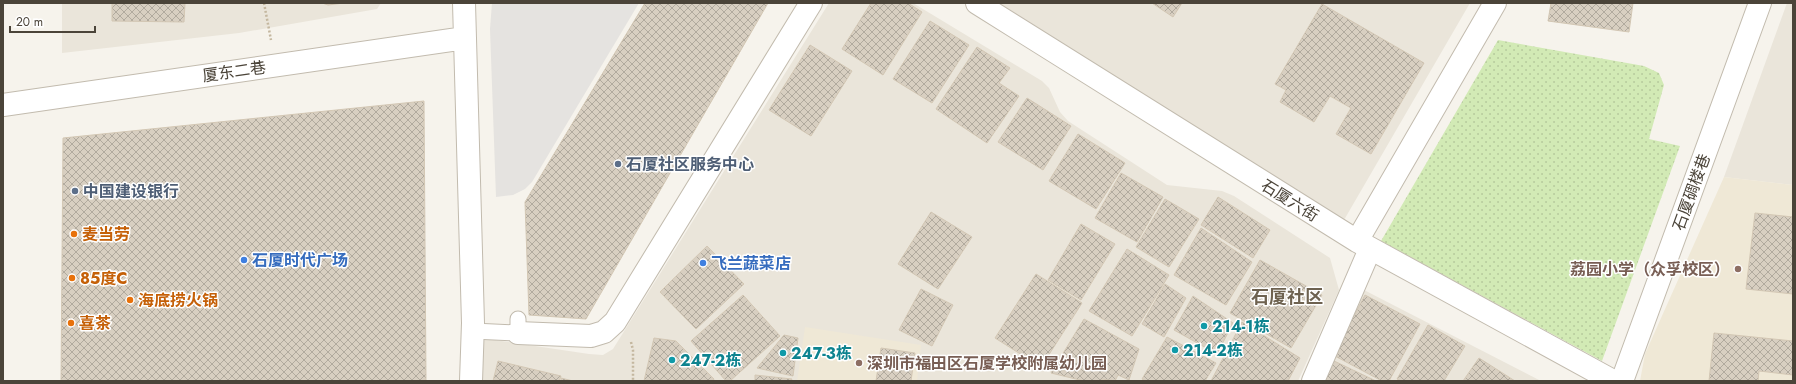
<svg xmlns="http://www.w3.org/2000/svg" width="1796" height="384" viewBox="0 0 1796 384" font-family="Jost,'Noto Sans SC',sans-serif">
  <style>
    .residential { fill: #eae5da }
    .education { fill: #efe8d6 }
    .park { fill: url(#park-dots) }
    .parking { fill: #e5e3e0 }
    .building { fill: url(#building-cross-hatch); stroke: #d3c7b4 }
    .lines { fill: none; stroke-linecap: round; stroke-linejoin: round }
    .lane-casing { stroke: #c2bbae; stroke-width: 17 }
    .street-casing { stroke: #c2bbae; stroke-width: 24 }
    .path { stroke: #c4b79f; stroke-width: 2.5; stroke-dasharray: 2 2; stroke-linecap: butt }
    .lane { stroke: #fff; stroke-width: 15 }
    .street { stroke: #fff; stroke-width: 22 }
    .service-dot { fill: #5c6f8a; stroke: #fff; stroke-width: 1.5 }
    .food-dot { fill: #e8710a; stroke: #fff; stroke-width: 1.5 }
    .shop-dot { fill: #3f7fe0; stroke: #fff; stroke-width: 1.5 }
    .education-dot { fill: #8d6e63; stroke: #fff; stroke-width: 1.5 }
    .culture-dot { fill: #0f9aa8; stroke: #fff; stroke-width: 1.5 }
    .labels { text-anchor: middle; stroke-width: 3; stroke-linejoin: round; paint-order: stroke }
    .street-label { font-size: 16px; fill: #4b4439; stroke: #fff }
    .service-label { font-size: 16px; font-weight: bold; fill: #4e5e75; stroke: #fff; text-anchor: start }
    .food-label { font-size: 16px; font-weight: bold; fill: #c56008; stroke: #fff; text-anchor: start }
    .shop-label { font-size: 16px; font-weight: bold; fill: #366cbe; stroke: #fff; text-anchor: start }
    .education-label { font-size: 16px; font-weight: bold; fill: #785e54; stroke: #fff; text-anchor: end }
    .culture-label { font-size: 16px; font-weight: bold; fill: #0d838f; stroke: #fff; text-anchor: start }
    .quarter-label { font-size: 18px; font-weight: bold; fill: #6e6250; stroke: #fff }
  </style>
  <defs>
    <pattern id="park-dots" width="8" height="8" patternUnits="userSpaceOnUse"><rect width="8" height="8" fill="#d2eab5"/><path d="M2 2h.1M6 6h.1" fill="none" stroke="#b6ca9c" stroke-width="1.8" stroke-linecap="round"/></pattern>
    <pattern id="building-cross-hatch" width="8" height="8" patternUnits="userSpaceOnUse"><rect width="8" height="8" fill="#d8cfc1"/><path d="M0 0l8 8M0 8l8-8" fill="none" stroke="#b1aa9e"/></pattern>
  </defs>
  <rect width="100%" height="100%" fill="#f6f3ec"/>
  <!-- residential -->
  <path class="residential" d="M 62,3 L 381,3 L 377,9 L 239,33 L 62,53 Z
    M 829,3 L 913,3 L 1042,81 L 1049,88 L 1060,112 L 1068,121 L 1167,185 L 1222,191 L 1234,196 L 1330,258 L 1339,290 L 1298,381 L 482,381 L 482,338 L 589,354 L 603,355 L 613,349 Z
    M 999,3 L 1470,3 L 1344,220 Z
    M 1787,3 L 1793,3 L 1793,185 L 1724,177 Z
    M 1364,290 L 1541,381 L 1320,381 Z"/>
  <!-- education -->
  <path class="education" d="M 1724,177 L 1793,185 L 1793,381 L 1640,381 L 1645,354 Z
    M 805,327 L 921,345 L 917,381 L 797,381 Z"/>
  <!-- park -->
  <path class="park" d="M 1498,40 L 1644,66 L 1659,73 L 1664,85 L 1649,139 L 1680,146 L 1602,361 L 1381,241 Z"/>
  <!-- parking -->
  <path class="parking" d="M 492,3 L 639,3 L 532,182 L 525,189 L 513,195 L 496,197 L 490,29 Z"/>
  <!-- building -->
  <path class="building" d="M 112,3 L 185,3 L 184,22 L 112,21 Z
    M 322,3 L 344,3 L 328,5 Z
    M 645,3 L 768,3 L 586,319 L 529,315 L 525,202 Z
    M 871,3 L 908,3 L 922,12 L 883,75 L 842,49 Z
    M 1152,3 L 1182,3 L 1173,17 Z
    M 1551,3 L 1633,3 L 1629,32 L 1548,21 Z
    M 1322,4 L 1424,63 L 1371,154 L 1336,134 L 1351,108 L 1330,96 L 1314,122 L 1280,102 L 1286,90 L 1275,84 Z
    M 930,21 L 969,45 L 932,103 L 893,79 Z
    M 810,45 L 852,71 L 811,136 L 769,110 Z
    M 977,47 L 1010,68 L 999,83 L 1019,96 L 987,143 L 936,109 Z
    M 1027,98 L 1071,126 L 1043,170 L 998,142 Z
    M 424,101 L 426,381 L 61,381 L 63,138 Z
    M 1078,134 L 1125,163 L 1096,209 L 1049,181 Z
    M 1121,173 L 1163,197 L 1137,242 L 1095,218 Z
    M 1218,197 L 1270,230 L 1253,258 L 1201,225 Z
    M 1165,199 L 1199,219 L 1169,267 L 1136,247 Z
    M 931,212 L 972,237 L 938,289 L 898,264 Z
    M 1755,213 L 1793,217 L 1793,294 L 1746,289 Z
    M 1081,224 L 1115,244 L 1081,300 L 1048,280 Z
    M 1201,228 L 1252,262 L 1226,305 L 1174,275 Z
    M 707,246 L 744,284 L 696,329 L 660,292 Z
    M 1127,249 L 1169,275 L 1132,336 L 1089,311 Z
    M 1260,260 L 1322,295 L 1291,348 L 1230,313 Z
    M 1036,274 L 1082,303 L 1041,367 L 995,338 Z
    M 1165,284 L 1186,298 L 1164,337 L 1142,324 Z
    M 921,289 L 953,305 L 932,346 L 899,330 Z
    M 743,295 L 780,336 L 730,381 L 726,381 L 691,341 Z
    M 1365,295 L 1420,324 L 1389,381 L 1382,381 L 1333,355 Z
    M 1193,296 L 1233,323 L 1217,354 L 1174,330 Z
    M 1084,319 L 1139,349 L 1129,380 L 1118,375 L 1115,381 L 1102,379 L 1102,381 L 1084,381 L 1051,373 Z
    M 1242,322 L 1300,358 L 1288,381 L 1211,381 Z
    M 1428,325 L 1465,346 L 1444,381 L 1401,381 L 1397,379 Z
    M 1714,333 L 1793,341 L 1793,375 L 1759,371 L 1758,381 L 1709,381 Z
    M 784,335 L 798,338 L 793,376 L 757,368 Z
    M 1167,337 L 1216,363 L 1205,381 L 1146,381 L 1142,379 Z
    M 654,338 L 676,341 L 714,379 L 713,381 L 644,381 Z
    M 881,348 L 915,353 L 911,381 L 876,381 Z
    M 1479,358 L 1515,381 L 1463,381 Z
    M 1332,360 L 1376,381 L 1323,381 Z
    M 498,361 L 561,376 L 559,381 L 493,381 Z
    M 755,375 L 792,379 L 791,381 L 755,381 Z
    M 561,378 L 573,381 L 561,381 Z"/>
  <g class="lines">
    <!-- lane casing -->
    <g class="lane-casing">
      <path id="lane" d="M 473,331 L 518,333 L 518,319"/>
    </g>
    <!-- street casing -->
    <g class="street-casing">
      <path id="street" d="M 464,3 L 473,323 L 471,381
        M 977,3 L 1357,241 L 1613,381
        M 3,105 L 465,38
        M 1357,241 L 1495,3
        M 518,333 L 591,336 L 604,332 L 615,322 L 811,3
        M 1313,381 L 1370,249
        M 1622,381 L 1760,3"/>
    </g>
    <!-- path -->
    <path class="path" d="M 264,3 L 271,40
      M 631,342 L 633,350 L 633,381"/>
    <!-- lane -->
    <use href="#lane" class="lane"/>
    <!-- street -->
    <use href="#street" class="street"/>
  </g>
  <!-- markers -->
  <g class="service-dot">
    <circle cx="618" cy="164" r="4"/>
    <circle cx="75" cy="191" r="4"/>
  </g>
  <g class="food-dot">
    <circle cx="74" cy="234" r="4"/>
    <circle cx="72" cy="278" r="4"/>
    <circle cx="130" cy="300" r="4"/>
    <circle cx="71" cy="323" r="4"/>
  </g>
  <g class="shop-dot">
    <circle cx="244" cy="260" r="4"/>
    <circle cx="703" cy="263" r="4"/>
  </g>
  <g class="education-dot">
    <circle cx="1738" cy="269" r="4"/>
    <circle cx="859" cy="363" r="4"/>
  </g>
  <g class="culture-dot">
    <circle cx="1204" cy="326" r="4"/>
    <circle cx="1175" cy="350" r="4"/>
    <circle cx="783" cy="353" r="4"/>
    <circle cx="672" cy="360" r="4"/>
  </g>
  <g class="labels">
    <!-- street labels -->
    <g class="street-label">
      <text transform="translate(234 71) rotate(-8)" y="6">厦东二巷</text>
      <text transform="translate(1691 192) rotate(-70)" y="6">石厦碉楼巷</text>
      <text transform="translate(1290 200) rotate(32)" y="6">石厦六街</text>
    </g>
    <!-- service labels -->
    <g class="service-label">
      <text x="626" y="170">石厦社区服务中心</text>
      <text x="83" y="197">中国建设银行</text>
    </g>
    <!-- food labels -->
    <g class="food-label">
      <text x="82" y="240">麦当劳</text>
      <text x="80" y="284">85度C</text>
      <text x="138" y="306">海底捞火锅</text>
      <text x="79" y="329">喜茶</text>
    </g>
    <!-- shop labels -->
    <g class="shop-label">
      <text x="252" y="266">石厦时代广场</text>
      <text x="711" y="269">飞兰蔬菜店</text>
    </g>
    <!-- education labels -->
    <g class="education-label">
      <text x="1730" y="275">荔园小学（众孚校区）</text>
      <text x="867" y="369" text-anchor="start">深圳市福田区石厦学校附属幼儿园</text>
    </g>
    <!-- culture labels -->
    <g class="culture-label">
      <text x="1212" y="332">214-1栋</text>
      <text x="1183" y="356">214-2栋</text>
      <text x="791" y="359">247-3栋</text>
      <text x="680" y="366">247-2栋</text>
    </g>
    <!-- quarter labels -->
    <g class="quarter-label">
      <text x="1287" y="303">石厦社区</text>
    </g>
  </g>
  <!-- border -->
  <rect width="1796" height="384" fill="none" stroke="#4b4439" stroke-width="8"/>
  <!-- scale -->
  <path d="M10 26v6h85v-6" fill="none" stroke="#4b4439" stroke-width="2"/>
  <text x="16" y="26" font-size="12" fill="#4b4439" stroke="#ffffff" stroke-width="3" paint-order="stroke">20 m</text>
</svg>
